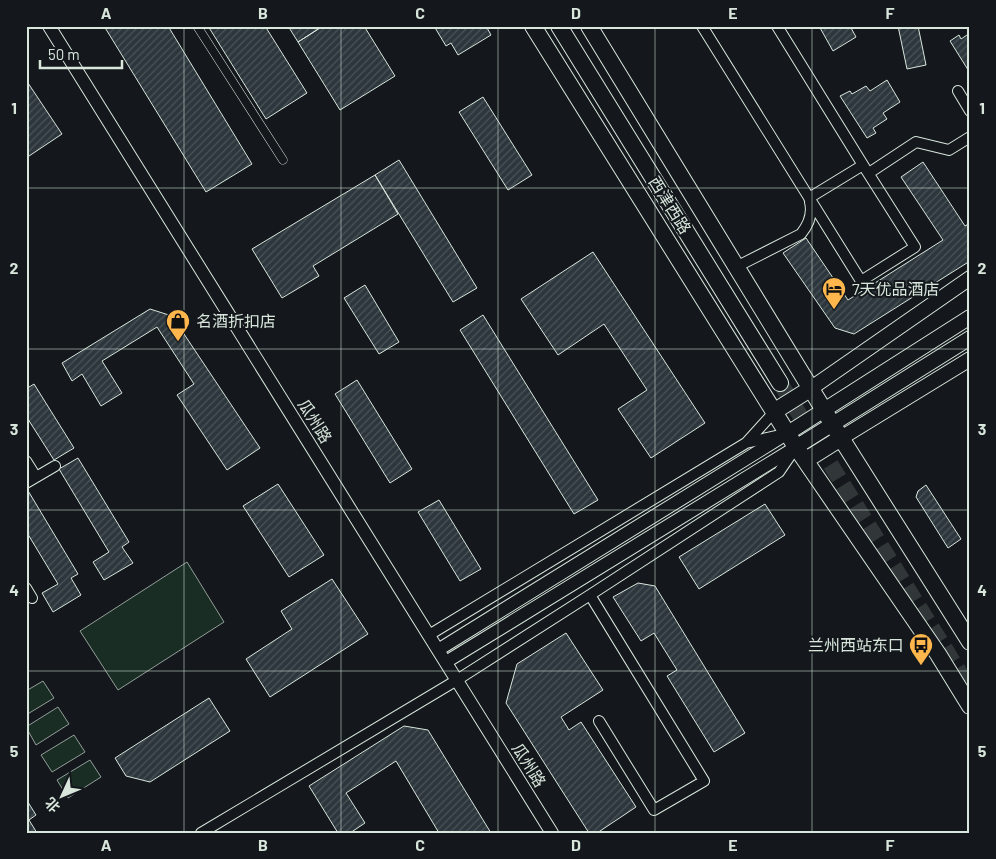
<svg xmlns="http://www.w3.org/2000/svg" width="996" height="859" viewBox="0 0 996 859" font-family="Barlow,'Noto Sans SC',sans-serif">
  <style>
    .pitch { fill: #1a2d24; stroke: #939e99 }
    .building { fill: url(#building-hatch); stroke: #d8e6dc }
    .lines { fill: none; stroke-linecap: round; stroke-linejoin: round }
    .primary-tunnel { stroke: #313739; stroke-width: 16; stroke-dasharray: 16 8; stroke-linecap: butt }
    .pedestrian-casing { stroke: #d8e6dc; stroke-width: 9 }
    .minor-casing { stroke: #d8e6dc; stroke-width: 12 }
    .tertiary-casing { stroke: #d8e6dc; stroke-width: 14 }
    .secondary-casing { stroke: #d8e6dc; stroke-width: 16 }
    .primary-casing { stroke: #d8e6dc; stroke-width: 18 }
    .pedestrian { stroke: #14181c; stroke-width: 8 }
    .minor { stroke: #14181c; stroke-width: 10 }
    .tertiary { stroke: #14181c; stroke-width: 12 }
    .secondary { stroke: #14181c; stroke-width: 14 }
    .primary { stroke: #14181c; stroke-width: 16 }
    .grid { fill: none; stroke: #d8e6dc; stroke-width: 1; stroke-opacity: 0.55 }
    .labels { text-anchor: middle; stroke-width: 4; stroke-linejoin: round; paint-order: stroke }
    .street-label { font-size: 16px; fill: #d8e6dc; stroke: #14181c }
    .poi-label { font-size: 16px; fill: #d8e6dc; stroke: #14181c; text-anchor: start }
    .neatline { fill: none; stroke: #d8e6dc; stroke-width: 2 }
    .grid-label { font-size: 16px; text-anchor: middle; font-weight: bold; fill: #d8e6dc }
  </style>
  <defs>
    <pattern id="building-hatch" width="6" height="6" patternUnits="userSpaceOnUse" patternTransform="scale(1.25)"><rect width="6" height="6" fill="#2c363c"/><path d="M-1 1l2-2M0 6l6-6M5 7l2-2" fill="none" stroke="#4a5358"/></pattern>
  </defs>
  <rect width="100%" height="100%" fill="#14181c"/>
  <!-- pitch -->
  <path class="pitch" d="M 187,562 L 224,622 L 118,690 L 80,631 Z
    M 43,681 L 54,698 L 26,715 L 26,691 Z
    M 58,707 L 69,724 L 36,745 L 26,727 Z
    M 74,735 L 85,752 L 52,772 L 41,755 Z
    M 90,760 L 101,777 L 68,798 L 57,780 Z"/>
  <!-- building -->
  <path class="building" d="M 104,26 L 168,26 L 252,164 L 206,192 Z
    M 208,26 L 265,26 L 307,93 L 266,119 Z
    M 288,26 L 323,26 L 298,42 Z
    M 323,26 L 364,26 L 395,76 L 340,110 L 298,42 Z
    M 434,26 L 486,26 L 491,35 L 458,55 L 451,43 L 446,46 Z
    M 819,26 L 850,26 L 856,37 L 833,51 Z
    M 898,26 L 918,26 L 926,65 L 907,69 Z
    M 970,33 L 970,73 L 950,41 L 959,35 L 961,39 Z
    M 26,80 L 62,134 L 26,158 Z
    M 887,80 L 900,102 L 883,113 L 887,119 L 873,128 L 876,133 L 867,138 L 840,96 L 850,91 L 852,94 L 866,86 L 870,91 Z
    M 483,97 L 532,175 L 508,190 L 459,112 Z
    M 399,160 L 477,288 L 453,302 L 375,175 Z
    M 923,162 L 965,226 L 970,223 L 970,261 L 854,334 L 835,328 L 783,253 L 806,238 L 848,300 L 943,240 L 901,177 Z
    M 375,175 L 398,214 L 313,266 L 319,276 L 282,298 L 252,249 Z
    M 593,252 L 705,423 L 651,458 L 618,409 L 647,390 L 604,324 L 558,355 L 521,299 Z
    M 365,285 L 399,342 L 379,354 L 344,298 Z
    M 150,309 L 172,316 L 260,448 L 227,470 L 177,395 L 194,384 L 157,327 L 102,361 L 122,393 L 101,406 L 82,374 L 72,381 L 62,363 Z
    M 483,315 L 598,500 L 574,514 L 460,330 Z
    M 357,380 L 412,469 L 390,483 L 335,394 Z
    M 34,384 L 74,448 L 54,460 L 26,416 L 26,389 Z
    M 78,458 L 129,542 L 122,547 L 133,563 L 104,580 L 93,562 L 109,552 L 59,469 Z
    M 278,484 L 324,555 L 289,577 L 243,506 Z
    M 926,485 L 961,539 L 948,548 L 916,497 L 918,491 Z
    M 27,489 L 78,574 L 71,578 L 81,595 L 53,612 L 42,593 L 58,584 L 26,531 Z
    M 439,500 L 481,569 L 460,581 L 418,512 Z
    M 765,504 L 785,535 L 699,589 L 679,557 Z
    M 332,579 L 368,634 L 270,697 L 246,659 L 292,629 L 281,611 Z
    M 638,583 L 655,586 L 745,733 L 714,752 L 667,676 L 677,670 L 654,633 L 641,641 L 613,597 Z
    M 566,633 L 603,690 L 561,717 L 569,730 L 581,722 L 636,807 L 597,833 L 589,833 L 506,703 L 517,664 Z
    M 209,698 L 230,731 L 150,782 L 126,776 L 115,758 Z
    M 404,726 L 428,730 L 491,833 L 439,833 L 396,761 L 346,793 L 365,823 L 350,833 L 338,833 L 309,786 Z
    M 26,799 L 36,815 L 29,820 L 37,833 L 26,833 Z"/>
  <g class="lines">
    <!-- primary-tunnel -->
    <path class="primary-tunnel" d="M 780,383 L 970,689"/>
    <!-- pedestrian casing -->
    <g class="pedestrian-casing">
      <path id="pedestrian" d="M 197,26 L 283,160"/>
    </g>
    <!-- minor casing -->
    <g class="minor-casing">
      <path id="minor" d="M 702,26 L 861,281 L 915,247 L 863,165
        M 777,26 L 863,165 L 809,198
        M 958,91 L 970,111
        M 869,173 L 916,142 L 949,150 L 970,137
        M 736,267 L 801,234 C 809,224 813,214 810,202
        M 746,443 L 775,411
        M 26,461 L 36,477
        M 26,483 L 55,466
        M 26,588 L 32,598
        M 590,595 L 704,781 L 654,810 L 599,721
        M 429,635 L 746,443 L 780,435
        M 201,833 L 457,680 L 590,595 L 779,472 L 794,450"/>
    </g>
    <!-- tertiary casing -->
    <g class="tertiary-casing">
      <path id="tertiary" d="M 49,26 L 552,833
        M 438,650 L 788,433
        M 446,662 L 796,447"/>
    </g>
    <!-- secondary casing -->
    <g class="secondary-casing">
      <path id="secondary" d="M 810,389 L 970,278
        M 788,433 L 970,317
        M 841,438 L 970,359
        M 796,447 L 970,338"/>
    </g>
    <!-- primary casing -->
    <g class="primary-casing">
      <path id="primary" d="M 533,26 L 796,447 L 938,654 L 970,706
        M 559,26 L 780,383
        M 589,26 L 841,438 L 970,642
        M 775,411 L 810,389
        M 806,460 L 841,438"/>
    </g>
    <!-- pedestrian -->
    <use href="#pedestrian" class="pedestrian"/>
    <!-- minor -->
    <use href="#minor" class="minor"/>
    <!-- tertiary -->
    <use href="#tertiary" class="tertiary"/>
    <!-- secondary -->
    <use href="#secondary" class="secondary"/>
    <!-- primary -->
    <use href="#primary" class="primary"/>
  </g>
  <!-- grid -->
  <path class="grid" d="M 184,26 L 184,833M 341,26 L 341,833M 498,26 L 498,833M 655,26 L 655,833M 812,26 L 812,833M 26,188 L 970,188M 26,349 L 970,349M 26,510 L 970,510M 26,671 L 970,671"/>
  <!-- icons -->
  <defs>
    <g id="hotel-pin" transform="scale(1.25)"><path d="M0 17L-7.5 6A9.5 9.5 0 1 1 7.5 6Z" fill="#ffb74d" stroke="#14181c"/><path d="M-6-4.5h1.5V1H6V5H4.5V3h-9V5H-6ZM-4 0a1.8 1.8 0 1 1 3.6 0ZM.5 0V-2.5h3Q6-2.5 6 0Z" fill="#111"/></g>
    <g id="shop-pin" transform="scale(1.25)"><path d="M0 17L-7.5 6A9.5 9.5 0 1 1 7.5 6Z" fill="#ffb74d" stroke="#14181c"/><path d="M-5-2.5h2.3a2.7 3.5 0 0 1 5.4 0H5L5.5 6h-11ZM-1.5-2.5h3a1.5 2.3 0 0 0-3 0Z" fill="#111"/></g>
    <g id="bus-pin" transform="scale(1.25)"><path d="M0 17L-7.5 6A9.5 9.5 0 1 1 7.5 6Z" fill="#ffb74d" stroke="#14181c"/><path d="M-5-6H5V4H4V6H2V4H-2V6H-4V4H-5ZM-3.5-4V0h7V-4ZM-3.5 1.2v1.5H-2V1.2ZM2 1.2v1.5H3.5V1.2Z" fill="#111"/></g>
  </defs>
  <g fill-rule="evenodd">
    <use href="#hotel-pin" x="834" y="289"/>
    <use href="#shop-pin" x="178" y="321"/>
    <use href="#bus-pin" x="921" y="645"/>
  </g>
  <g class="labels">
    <!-- street labels -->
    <g class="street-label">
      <text transform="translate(670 205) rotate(58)" y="6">西津西路</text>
      <text transform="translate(315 421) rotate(58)" y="6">瓜州路</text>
      <text transform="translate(529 765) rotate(58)" y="6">瓜州路</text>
    </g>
    <!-- poi labels -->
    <g class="poi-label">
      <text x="852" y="295">7天优品酒店</text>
      <text x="196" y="327">名酒折扣店</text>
      <text x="904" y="651" text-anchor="end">兰州西站东口</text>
    </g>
  </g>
  <!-- border -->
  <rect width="996" height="859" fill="none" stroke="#14181c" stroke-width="55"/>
  <!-- north arrow -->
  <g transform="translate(62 796) rotate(226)" stroke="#14181c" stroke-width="4" paint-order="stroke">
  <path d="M0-4L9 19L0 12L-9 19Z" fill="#d8e6dc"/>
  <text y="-8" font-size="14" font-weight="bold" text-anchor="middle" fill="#d8e6dc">北</text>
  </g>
  <!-- scale -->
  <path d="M40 60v8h82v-8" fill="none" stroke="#d8e6dc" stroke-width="2.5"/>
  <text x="48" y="60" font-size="15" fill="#d8e6dc" stroke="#14181c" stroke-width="4" paint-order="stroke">50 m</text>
  <rect x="28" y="28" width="940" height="804" class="neatline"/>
  <g class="grid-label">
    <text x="106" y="19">A</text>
    <text x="263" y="19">B</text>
    <text x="420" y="19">C</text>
    <text x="576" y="19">D</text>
    <text x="733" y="19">E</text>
    <text x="890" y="19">F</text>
    <text x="14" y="114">1</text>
    <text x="982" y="114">1</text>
    <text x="14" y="274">2</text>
    <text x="982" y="274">2</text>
    <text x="14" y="435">3</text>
    <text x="982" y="435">3</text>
    <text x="14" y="596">4</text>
    <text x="982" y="596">4</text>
    <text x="14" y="757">5</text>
    <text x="982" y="757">5</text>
    <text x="106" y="851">A</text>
    <text x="263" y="851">B</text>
    <text x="420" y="851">C</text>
    <text x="576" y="851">D</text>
    <text x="733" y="851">E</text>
    <text x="890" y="851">F</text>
  </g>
</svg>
